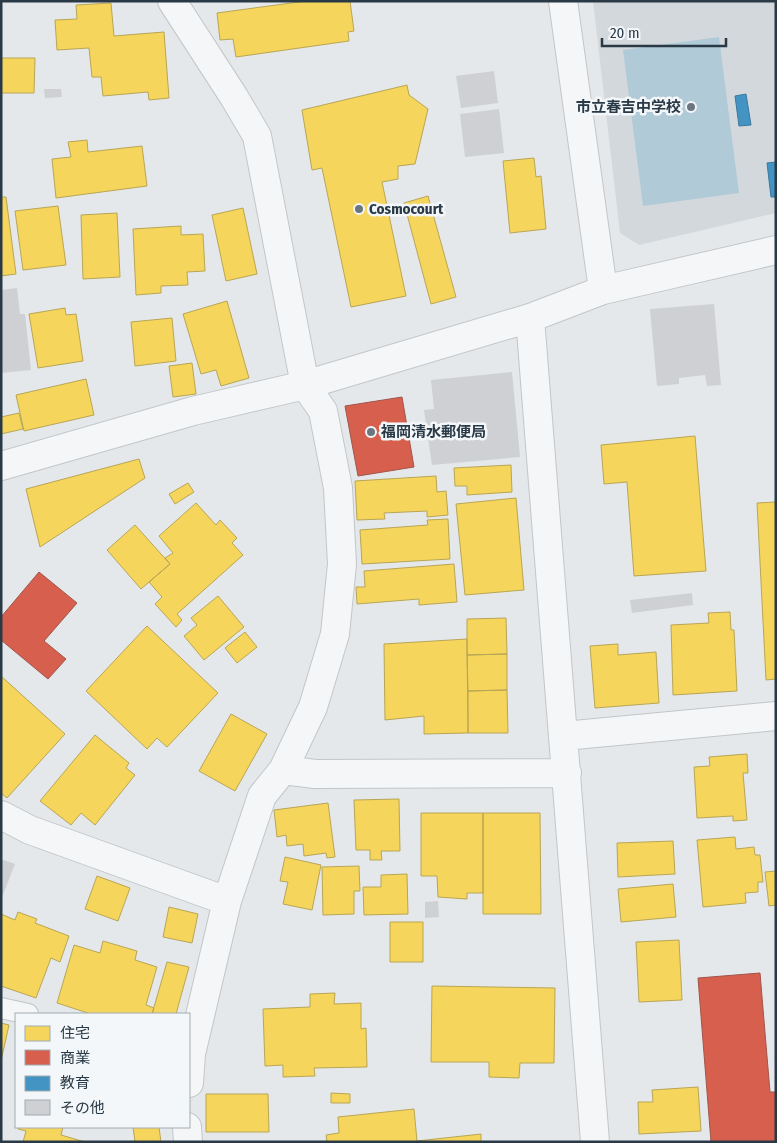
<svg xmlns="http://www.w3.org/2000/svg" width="777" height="1143" viewBox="0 0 777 1143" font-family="'Fira Sans Condensed','Noto Sans JP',sans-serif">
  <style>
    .built { fill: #d3d8dd }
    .water { fill: #b1cad7 }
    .homes { fill: #f6d55c; stroke: #b8a655 }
    .shops { fill: #d6604d; stroke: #a2544b }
    .schools { fill: #4393c3; stroke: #3b789e }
    .building { fill: #ced0d3 }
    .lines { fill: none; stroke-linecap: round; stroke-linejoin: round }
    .lane-casing { stroke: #c3c6c8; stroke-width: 22 }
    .street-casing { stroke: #c3c6c8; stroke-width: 30 }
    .lane { stroke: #f4f6f7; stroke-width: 20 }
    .street { stroke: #f4f6f7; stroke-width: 28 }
    .poi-dot { fill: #6b767f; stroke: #f3f7f9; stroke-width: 2 }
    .labels { text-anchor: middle; stroke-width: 5; stroke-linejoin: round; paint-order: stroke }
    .poi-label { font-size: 15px; font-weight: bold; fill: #293946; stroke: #f3f7f9; text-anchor: start }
  </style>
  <rect width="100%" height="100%" fill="#e5e8ea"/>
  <!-- built -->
  <path class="built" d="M 593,1 L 776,1 L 776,213 L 639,245 L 620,233 Z"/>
  <!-- water -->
  <path class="water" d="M 719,37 L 739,193 L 643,206 L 623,50 Z"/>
  <!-- homes -->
  <path class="homes" d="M 306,1 L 350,1 L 354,31 L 348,32 L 349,41 L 236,57 L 233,39 L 220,40 L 217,13 Z
    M 111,3 L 114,36 L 164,32 L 169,98 L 149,100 L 148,92 L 103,96 L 101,77 L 92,77 L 89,48 L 57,50 L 55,20 L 77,19 L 76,5 Z
    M 1,58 L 35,58 L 34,93 L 1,93 Z
    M 407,85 L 409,95 L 428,109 L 415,164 L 398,166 L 398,179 L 382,182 L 406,296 L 351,307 L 322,168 L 312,170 L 302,110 Z
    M 87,140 L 88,152 L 142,146 L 147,186 L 56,198 L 52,159 L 71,157 L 68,142 Z
    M 534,158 L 536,177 L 541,176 L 546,229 L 510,233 L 503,161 Z
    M 428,196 L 456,297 L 431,304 L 404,203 Z
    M 1,197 L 6,197 L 16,274 L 1,276 Z
    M 58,206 L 66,265 L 23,270 L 15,211 Z
    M 243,208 L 257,274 L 226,281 L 212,215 Z
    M 117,213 L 120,277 L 83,279 L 81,215 Z
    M 181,226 L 181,235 L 203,234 L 205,271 L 187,272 L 188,285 L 161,286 L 161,293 L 136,295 L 133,229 Z
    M 227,301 L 249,378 L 221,386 L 216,370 L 201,374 L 183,314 Z
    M 65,308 L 66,315 L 76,314 L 83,361 L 38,368 L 29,314 Z
    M 172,318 L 176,361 L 135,366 L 131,322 Z
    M 192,363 L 196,394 L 173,397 L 169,366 Z
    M 86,379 L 94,415 L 24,431 L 16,395 Z
    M 19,413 L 23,429 L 1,434 L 1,417 Z
    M 695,436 L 706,571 L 634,576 L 627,482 L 604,484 L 601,445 Z
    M 139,459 L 145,478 L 40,547 L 26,489 Z
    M 511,465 L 512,492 L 467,495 L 467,486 L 455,486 L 454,468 Z
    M 436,476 L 437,492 L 446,491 L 448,515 L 427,517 L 427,511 L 384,513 L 385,519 L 357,520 L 355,481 Z
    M 188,483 L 194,492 L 175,504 L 169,494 Z
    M 516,498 L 524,590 L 465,595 L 456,504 Z
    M 776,502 L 776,679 L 766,680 L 757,503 Z
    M 196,503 L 216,525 L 220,520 L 237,538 L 232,543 L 243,555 L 177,614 L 182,620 L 176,627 L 155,604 L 162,597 L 149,582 L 170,564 L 165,558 L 173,553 L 159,536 Z
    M 448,519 L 450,559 L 362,564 L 360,530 L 428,525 L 427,520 Z
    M 135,525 L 170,564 L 141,589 L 107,550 Z
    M 454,564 L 457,602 L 419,605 L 419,599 L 357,604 L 356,587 L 365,587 L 364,571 Z
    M 218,596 L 244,627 L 204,660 L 184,636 L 197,625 L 191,618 Z
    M 730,612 L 731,630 L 734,630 L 737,691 L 673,695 L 671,625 L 709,623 L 708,613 Z
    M 506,618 L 507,654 L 467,655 L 467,619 Z
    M 147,626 L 218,693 L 167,747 L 157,738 L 147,749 L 86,691 Z
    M 245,632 L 257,647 L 237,663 L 225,648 Z
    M 467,639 L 468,733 L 424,734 L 424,716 L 385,720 L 384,644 Z
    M 618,644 L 618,655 L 656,652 L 659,703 L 595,708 L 590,646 Z
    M 507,654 L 507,690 L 468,691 L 467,655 Z
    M 1,676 L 65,734 L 7,798 L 1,793 Z
    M 507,690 L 508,733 L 468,733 L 468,691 Z
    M 231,714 L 267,734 L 235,791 L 199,771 Z
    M 95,735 L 129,763 L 126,768 L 135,775 L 95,825 L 81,813 L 71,825 L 40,801 Z
    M 747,754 L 748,773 L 743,773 L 747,820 L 733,821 L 733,816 L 697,818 L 694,767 L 710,766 L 709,757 Z
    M 399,799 L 400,851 L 381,851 L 382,860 L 370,860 L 370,850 L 356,850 L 354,800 Z
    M 328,803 L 335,857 L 327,858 L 326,853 L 304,856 L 303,844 L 287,846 L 286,835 L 277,837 L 274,810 Z
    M 421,813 L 483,813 L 483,893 L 467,893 L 467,899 L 438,897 L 437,876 L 421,876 Z
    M 483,813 L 540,813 L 541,914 L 483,914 Z
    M 735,837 L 736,849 L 754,847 L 755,855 L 760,855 L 763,882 L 758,882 L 758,892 L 745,893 L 746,903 L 703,907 L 697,840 Z
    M 673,841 L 675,874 L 618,877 L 617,843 Z
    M 285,857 L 321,865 L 312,910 L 283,904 L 288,882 L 280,881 Z
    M 359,866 L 360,891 L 354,891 L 354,914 L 323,915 L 322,867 Z
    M 776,871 L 776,905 L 769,906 L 765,872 Z
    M 407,874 L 408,914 L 364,915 L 363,887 L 381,887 L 381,875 Z
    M 97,876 L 130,888 L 118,921 L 85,909 Z
    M 673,884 L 676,917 L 621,922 L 618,889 Z
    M 169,907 L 198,914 L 192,943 L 163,937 Z
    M 18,912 L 37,919 L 35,923 L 69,936 L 60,962 L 51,958 L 36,998 L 1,986 L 1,914 L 15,920 Z
    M 390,922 L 423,922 L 423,962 L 390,962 Z
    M 679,940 L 682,1000 L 639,1002 L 636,942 Z
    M 103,941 L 137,951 L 135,960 L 157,967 L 146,1005 L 154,1008 L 152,1014 L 91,1014 L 57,1003 L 74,945 L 100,953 Z
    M 167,962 L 189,967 L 176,1014 L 152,1014 Z
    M 432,986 L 555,988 L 554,1063 L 520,1063 L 519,1078 L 489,1077 L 489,1062 L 431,1062 Z
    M 335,993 L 334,1004 L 361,1003 L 361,1029 L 366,1028 L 367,1067 L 314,1068 L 315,1076 L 283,1077 L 283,1065 L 265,1066 L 263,1009 L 310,1007 L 310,994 Z
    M 1,1023 L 9,1025 L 1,1061 Z
    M 698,1087 L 701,1131 L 639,1134 L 638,1102 L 653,1102 L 652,1090 Z
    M 331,1093 L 350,1094 L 350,1103 L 331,1103 Z
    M 206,1094 L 268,1094 L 269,1132 L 206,1132 Z
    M 414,1109 L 417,1141 L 481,1134 L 481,1142 L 327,1142 L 326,1135 L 339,1133 L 338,1117 Z
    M 18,1127 L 63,1127 L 61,1135 L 85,1142 L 23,1142 L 26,1131 L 18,1129 Z
    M 133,1127 L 159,1127 L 161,1142 L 135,1142 Z"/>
  <!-- shops -->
  <path class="shops" d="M 402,397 L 414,467 L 358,476 L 345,406 Z
    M 39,572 L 77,603 L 44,641 L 66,659 L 48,679 L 1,640 L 1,617 Z
    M 760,973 L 770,1092 L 776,1092 L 776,1142 L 711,1142 L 698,978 Z"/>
  <!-- schools -->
  <path class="schools" d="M 746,94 L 751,125 L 739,126 L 735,96 Z
    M 776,162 L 776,197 L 771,197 L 767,163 Z"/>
  <!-- building -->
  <path class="building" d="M 494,71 L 498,103 L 461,108 L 456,76 Z
    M 44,89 L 61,89 L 62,97 L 45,98 Z
    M 499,109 L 504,153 L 465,157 L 460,114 Z
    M 17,288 L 20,314 L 25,314 L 31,370 L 1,373 L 1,290 Z
    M 714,304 L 721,385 L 707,386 L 705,375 L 679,378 L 679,384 L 657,386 L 650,309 Z
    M 512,372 L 520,457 L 432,465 L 424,410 L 434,409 L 431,380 Z
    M 692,593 L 693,605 L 632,613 L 630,600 Z
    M 1,859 L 15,864 L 1,900 Z
    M 438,901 L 439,917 L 425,918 L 425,902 Z"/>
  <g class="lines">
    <!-- lane casing -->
    <g class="lane-casing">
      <path id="lane" d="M 1,1008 L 28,1014"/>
    </g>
    <!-- street casing -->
    <g class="street-casing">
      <path id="street" d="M 172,1 L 234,97 L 257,136 L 305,385 L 323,411 L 338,488 L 342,564 L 335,634 L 313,707 L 283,770 L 262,796 L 227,901 L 191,1054 L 189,1083
        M 563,1 L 603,290
        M 530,318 L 595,1142
        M 1,466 L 193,411 L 305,385 L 530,318 L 603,290 L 776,250
        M 564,736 L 776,716
        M 283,770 L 315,774 L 567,773
        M 1,815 L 30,830 L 227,901
        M 187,1127 L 188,1142"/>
    </g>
    <!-- lane -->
    <use href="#lane" class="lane"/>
    <!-- street -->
    <use href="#street" class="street"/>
  </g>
  <!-- markers -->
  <g class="poi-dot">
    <circle cx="691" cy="107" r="5"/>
    <circle cx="359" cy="209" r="5"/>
    <circle cx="371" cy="432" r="5"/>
  </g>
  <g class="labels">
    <!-- poi labels -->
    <g class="poi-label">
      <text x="681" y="112" text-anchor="end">市立春吉中学校</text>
      <text x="369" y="214">Cosmocourt</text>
      <text x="381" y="437">福岡清水郵便局</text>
    </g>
  </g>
  <!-- border -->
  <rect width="777" height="1143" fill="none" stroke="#293946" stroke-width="5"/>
  <!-- legend -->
  <rect x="15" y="1013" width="175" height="115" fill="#f3f7f9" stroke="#a2abb1"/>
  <rect x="25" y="1026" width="25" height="15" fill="#f6d55c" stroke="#a2abb1"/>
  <text x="60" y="1038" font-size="15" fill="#293946">住宅</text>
  <rect x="25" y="1050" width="25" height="15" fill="#d6604d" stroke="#a2abb1"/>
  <text x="60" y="1063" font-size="15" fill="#293946">商業</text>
  <rect x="25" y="1076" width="25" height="15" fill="#4393c3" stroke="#a2abb1"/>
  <text x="60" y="1088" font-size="15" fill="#293946">教育</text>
  <rect x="25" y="1100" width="25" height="15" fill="#ced0d3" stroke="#a2abb1"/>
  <text x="60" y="1113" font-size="15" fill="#293946">その他</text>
  <!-- scale -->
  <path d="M602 38v8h124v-8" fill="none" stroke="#293946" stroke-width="2.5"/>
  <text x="610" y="38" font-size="15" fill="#293946" stroke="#f3f7f9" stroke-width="4" paint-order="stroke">20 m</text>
</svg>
